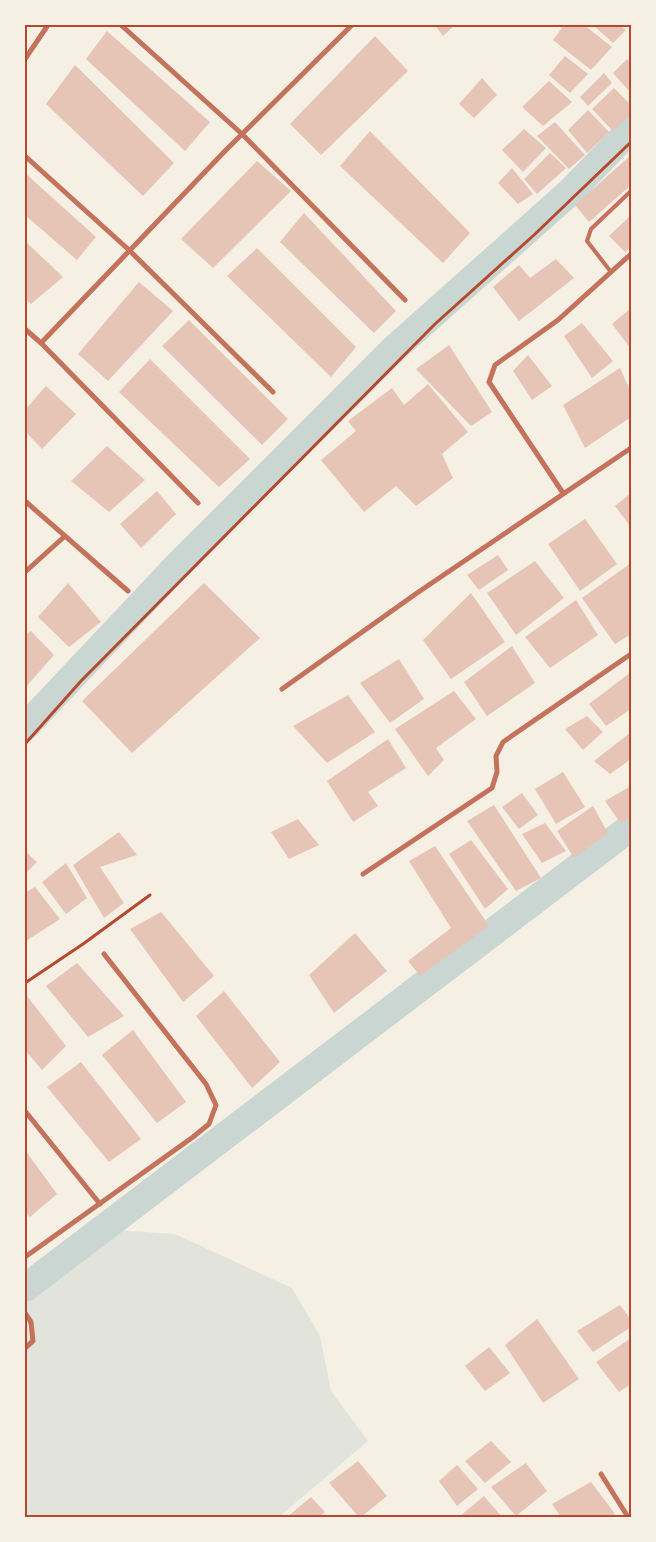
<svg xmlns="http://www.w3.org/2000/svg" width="656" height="1542" viewBox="0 0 656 1542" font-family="'Roboto Serif',serif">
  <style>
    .green { fill: #e2e4dc }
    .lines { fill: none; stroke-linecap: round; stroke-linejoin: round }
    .canal { stroke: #c9d6d2; stroke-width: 28 }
    .building { fill: #e6c5b7 }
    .path { stroke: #b5482f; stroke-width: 3 }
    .service { stroke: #c5725c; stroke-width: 4 }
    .minor { stroke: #c5725c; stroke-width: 5 }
    .neatline { fill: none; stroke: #b5482f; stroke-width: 2 }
  </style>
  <rect width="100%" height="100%" fill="#f6efe4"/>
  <!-- green -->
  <path class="green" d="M 115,1230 L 175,1234 L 292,1288 L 320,1336 L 331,1391 L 368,1441 L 279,1517 L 25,1517 L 25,1296 Z"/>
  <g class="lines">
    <!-- canal -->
    <path class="canal" d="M 25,727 L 175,568 L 395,348 L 570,192 L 631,129
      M 25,1288 L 631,827"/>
  </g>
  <!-- building -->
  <path class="building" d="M 435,25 L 455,25 L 443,36 Z
    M 564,25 L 584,25 L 612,47 L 591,70 L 553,40 Z
    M 593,25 L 620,25 L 626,30 L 613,43 Z
    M 107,31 L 210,122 L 185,151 L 86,59 Z
    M 375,36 L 408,71 L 321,155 L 290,124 Z
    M 565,56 L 588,74 L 570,93 L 549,75 Z
    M 627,59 L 631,63 L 631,93 L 613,73 Z
    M 75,65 L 174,163 L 143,196 L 46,104 Z
    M 604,73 L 612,83 L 588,106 L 580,97 Z
    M 482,78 L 497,95 L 474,118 L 459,104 Z
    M 549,81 L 572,102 L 543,126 L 522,107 Z
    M 614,88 L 631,105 L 631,114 L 613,131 L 592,109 Z
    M 588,110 L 609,132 L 587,153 L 568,130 Z
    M 555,122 L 585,155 L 569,169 L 537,136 Z
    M 524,129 L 546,148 L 523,172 L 502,150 Z
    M 370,131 L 470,233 L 443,263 L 340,166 Z
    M 550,153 L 566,168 L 537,194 L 524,179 Z
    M 631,155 L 631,185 L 589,222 L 575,205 Z
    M 257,161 L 291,191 L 213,268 L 181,239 Z
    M 512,168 L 533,194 L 518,204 L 498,183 Z
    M 25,173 L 96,237 L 77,260 L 25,215 Z
    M 304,213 L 396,311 L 374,333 L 280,242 Z
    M 631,215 L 631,247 L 625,252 L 609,236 Z
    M 25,241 L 63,277 L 31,304 L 25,299 Z
    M 257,248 L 356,347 L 331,377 L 227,276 Z
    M 556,259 L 574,278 L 519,321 L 493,287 L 519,265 L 530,278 Z
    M 139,282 L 173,311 L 108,381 L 78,354 Z
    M 631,308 L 631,349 L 612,324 Z
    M 189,320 L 288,419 L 262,445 L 162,346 Z
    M 582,323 L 613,361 L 592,378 L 564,336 Z
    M 449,345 L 492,412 L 471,426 L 416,369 Z
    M 528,355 L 552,386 L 532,400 L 513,371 Z
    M 150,359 L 250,459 L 219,487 L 119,392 Z
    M 620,368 L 631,393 L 631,417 L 585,448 L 563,405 Z
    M 428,384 L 468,432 L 442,454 L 453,478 L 416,506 L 396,486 L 364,512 L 321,460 L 356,431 L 348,421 L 392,388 L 404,405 Z
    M 46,386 L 76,414 L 42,449 L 25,431 L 25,410 Z
    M 107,446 L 145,480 L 109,512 L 71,481 Z
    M 157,491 L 176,514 L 141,548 L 120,524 Z
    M 631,493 L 631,527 L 615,506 Z
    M 585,519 L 617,564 L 580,591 L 548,544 Z
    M 498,555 L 508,570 L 479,590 L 467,575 Z
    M 535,561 L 564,598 L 516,635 L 487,593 Z
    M 631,563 L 631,634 L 615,644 L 582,598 Z
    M 68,583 L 101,622 L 69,647 L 38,617 Z
    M 204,583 L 260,638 L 132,753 L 82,701 Z
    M 471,593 L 505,642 L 451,679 L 423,640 Z
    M 576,600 L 598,635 L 550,668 L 525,637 Z
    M 31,631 L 54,655 L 25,688 L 25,636 Z
    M 512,646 L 535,683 L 487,716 L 464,682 Z
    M 399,659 L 424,699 L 390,723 L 360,683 Z
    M 631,672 L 631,709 L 606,726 L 589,704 Z
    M 454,691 L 476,719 L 436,748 L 444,760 L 428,776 L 395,729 Z
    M 348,695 L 375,732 L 327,763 L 293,726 Z
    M 587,716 L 603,732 L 583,750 L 565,729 Z
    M 631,732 L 631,759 L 610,774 L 594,761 Z
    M 388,739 L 406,768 L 368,792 L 378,806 L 353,822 L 327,781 Z
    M 563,772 L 585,807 L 556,824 L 535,789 Z
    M 631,786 L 631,816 L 621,824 L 605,801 Z
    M 522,793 L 538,815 L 519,829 L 502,807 Z
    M 494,805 L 541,878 L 516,891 L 467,821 Z
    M 593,806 L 608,833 L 574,858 L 557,831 Z
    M 298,819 L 319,845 L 289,859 L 271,832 Z
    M 545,823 L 566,851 L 542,863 L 522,834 Z
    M 119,832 L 137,855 L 100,867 L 124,903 L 104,918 L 73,865 Z
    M 471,840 L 508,889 L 485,909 L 449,854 Z
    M 435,846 L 489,926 L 420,976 L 408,961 L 451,928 L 409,861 Z
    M 25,851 L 37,862 L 25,874 Z
    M 66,863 L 87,898 L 66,914 L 42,882 Z
    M 35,887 L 60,919 L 26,941 L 25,893 Z
    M 161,912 L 214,976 L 183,1002 L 130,929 Z
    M 355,933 L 387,971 L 334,1013 L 309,975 Z
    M 77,963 L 124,1016 L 88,1037 L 46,986 Z
    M 224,991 L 280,1062 L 252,1088 L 196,1016 Z
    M 27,996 L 66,1046 L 42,1070 L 25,1050 L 25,998 Z
    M 133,1030 L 186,1102 L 157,1123 L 102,1055 Z
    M 81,1062 L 141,1139 L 109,1162 L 47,1087 Z
    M 25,1150 L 57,1194 L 30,1217 L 25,1210 Z
    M 620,1305 L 631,1320 L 631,1327 L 593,1352 L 577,1331 Z
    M 537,1319 L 579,1379 L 543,1403 L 505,1345 Z
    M 631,1338 L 631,1384 L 619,1392 L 596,1362 Z
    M 489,1347 L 510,1373 L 485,1391 L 465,1366 Z
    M 491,1441 L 511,1462 L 485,1483 L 465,1461 Z
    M 358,1461 L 387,1496 L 361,1517 L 359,1517 L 329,1483 Z
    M 526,1463 L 547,1491 L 516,1516 L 491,1487 Z
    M 457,1465 L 478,1489 L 457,1506 L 439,1481 Z
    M 591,1482 L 615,1514 L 612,1517 L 561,1517 L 552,1504 Z
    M 484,1496 L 502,1517 L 459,1517 Z
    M 311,1497 L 325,1512 L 318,1517 L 287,1517 Z"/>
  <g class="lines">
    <!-- path -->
    <path class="path" d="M 25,744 L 81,681 L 435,324 L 534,235 L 631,142
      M 25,983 L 83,944 L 150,895"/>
    <!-- service -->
    <path class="service" d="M 611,272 L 587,241 L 591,229 L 631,191"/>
    <!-- minor -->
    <path class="minor" d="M 121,25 L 242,134 L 405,300
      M 25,59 L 48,25
      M 25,156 L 129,250 L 273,392
      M 25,329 L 41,343 L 198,503
      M 41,343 L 225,151 L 352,25
      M 563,493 L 489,382 L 495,365 L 558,320 L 631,254
      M 25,501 L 128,591
      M 25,572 L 65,536
      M 282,689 L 417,593 L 631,448
      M 363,874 L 492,788 L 497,772 L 496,756 L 503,742 L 631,654
      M 25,1111 L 100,1204
      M 25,1257 L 193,1137 L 209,1124 L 216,1105 L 206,1084 L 104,954
      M 25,1313 L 31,1322 L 33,1341 L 25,1348
      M 601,1474 L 628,1517"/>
  </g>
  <!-- border -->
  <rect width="656" height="1542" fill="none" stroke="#f6efe4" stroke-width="52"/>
  <rect x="26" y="26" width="604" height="1490" class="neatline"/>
</svg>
